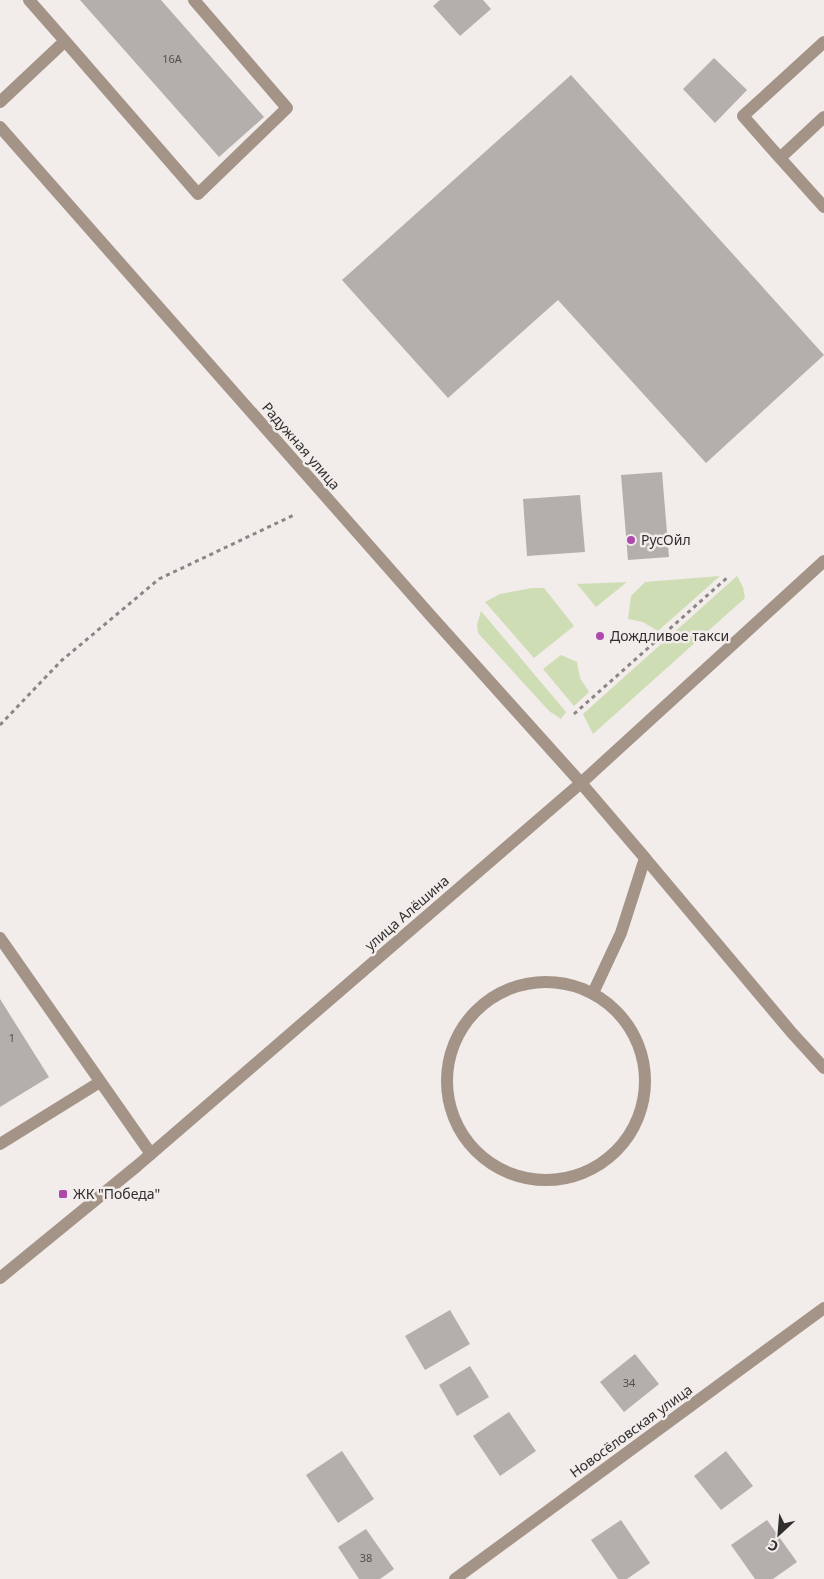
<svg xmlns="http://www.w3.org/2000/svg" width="824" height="1579" viewBox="0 0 824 1579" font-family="'Noto Sans',sans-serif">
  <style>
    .green { fill: #ceddb4 }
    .building { fill: #b4aeac }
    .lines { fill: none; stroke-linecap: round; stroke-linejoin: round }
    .path { stroke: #8a8685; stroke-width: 3; stroke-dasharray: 4 4; stroke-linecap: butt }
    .service { stroke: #a49487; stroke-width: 12 }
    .pedestrian { stroke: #a49487; stroke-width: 12 }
    .minor { stroke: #a49487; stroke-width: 12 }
    .tertiary { stroke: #a49487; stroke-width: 12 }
    .poi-dot { fill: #ae49ae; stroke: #f2ecea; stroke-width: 2 }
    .labels { text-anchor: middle; stroke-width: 5; stroke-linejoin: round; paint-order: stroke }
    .number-label { font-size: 11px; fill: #524f4e }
    .street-label { font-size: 14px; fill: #312f2e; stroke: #f2ecea }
    .poi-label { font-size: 14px; fill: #312f2e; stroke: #f2ecea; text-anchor: start }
  </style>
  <rect width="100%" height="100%" fill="#f2ecea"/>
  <!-- green -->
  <path class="green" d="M 720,576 L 658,631 L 643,622 L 628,619 L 631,596 L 645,582 Z
    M 737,576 L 743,587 L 745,598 L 593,734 L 583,714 Z
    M 627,582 L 596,607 L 577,584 Z
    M 532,588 L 544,588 L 574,626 L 534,658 L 485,602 L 500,594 Z
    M 481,611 L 566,712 L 561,719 L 549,711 L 478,633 L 477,625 Z
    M 561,655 L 577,662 L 580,678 L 589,692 L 574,706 L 543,669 Z"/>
  <!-- building -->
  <path class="building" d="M 80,0 L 161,0 L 264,117 L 219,157 Z
    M 440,0 L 483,0 L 491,9 L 460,36 L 433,6 Z
    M 714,58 L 747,90 L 715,123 L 683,89 Z
    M 571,75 L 824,355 L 706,463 L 558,300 L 448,398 L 342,280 Z
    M 662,472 L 669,557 L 628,560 L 621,475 Z
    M 580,495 L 585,552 L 527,556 L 523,499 Z
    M 0,999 L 49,1077 L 0,1107 Z
    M 450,1310 L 470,1344 L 425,1370 L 405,1336 Z
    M 635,1354 L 659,1384 L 624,1412 L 600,1382 Z
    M 470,1366 L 489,1397 L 457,1416 L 439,1385 Z
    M 509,1412 L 536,1451 L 500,1476 L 473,1436 Z
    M 342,1451 L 374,1499 L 338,1523 L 306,1475 Z
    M 726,1451 L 753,1486 L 721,1510 L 694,1476 Z
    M 621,1520 L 650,1563 L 627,1579 L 618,1579 L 591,1540 Z
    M 767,1520 L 797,1562 L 773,1579 L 755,1579 L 731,1545 Z
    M 366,1529 L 394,1569 L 380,1579 L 359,1579 L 338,1547 Z"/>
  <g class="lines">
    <!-- path -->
    <path class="path" d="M 574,714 L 729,576
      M 0,725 L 61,661 L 159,579 L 296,514"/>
    <!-- service -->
    <path class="service" d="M 65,41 L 198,194 L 287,108 L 194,0
      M 0,102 L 65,41 L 29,0
      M 824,117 L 780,158 L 824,207
      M 780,158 L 743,116 L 824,42
      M 581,783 L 645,858 L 621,933 L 593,993
      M 0,938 L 151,1154
      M447 1081a99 99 0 1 1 198 0a99 99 0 1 1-198 0Z
      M 0,1144 L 100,1082"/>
    <!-- pedestrian -->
    <path class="pedestrian" d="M 645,858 L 792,1033 L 824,1068"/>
    <!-- minor -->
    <path class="minor" d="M 0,127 L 431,616 L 581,783
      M 455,1579 L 824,1308"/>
    <!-- tertiary -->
    <path class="tertiary" d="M 0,1278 L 137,1166 L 581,783 L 824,561"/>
  </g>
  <!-- markers -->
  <g class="poi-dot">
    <circle cx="631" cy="540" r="5"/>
    <circle cx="600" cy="636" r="5"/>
    <rect x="58" y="1189" width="10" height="10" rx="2.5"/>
  </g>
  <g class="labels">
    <!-- number labels -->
    <g class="number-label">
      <text x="172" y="63">16А</text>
      <text x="12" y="1042">1</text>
      <text x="629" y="1387">34</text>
      <text x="366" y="1562">38</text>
    </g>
    <!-- street labels -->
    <g class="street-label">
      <text transform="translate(301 446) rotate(49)" y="5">Радужная улица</text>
      <text transform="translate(407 913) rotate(-41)" y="5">улица Алёшина</text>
      <text transform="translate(631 1431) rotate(-36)" y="5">Новосёловская улица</text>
    </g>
    <!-- poi labels -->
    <g class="poi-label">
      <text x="641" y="545">РусОйл</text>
      <text x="610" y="641">Дождливое такси</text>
      <text x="73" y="1199">ЖК "Победа"</text>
    </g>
  </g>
  <!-- north arrow -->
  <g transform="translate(779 1534) rotate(206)" stroke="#f2ecea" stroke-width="4" paint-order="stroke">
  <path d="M0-4L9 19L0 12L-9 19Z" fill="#312f2e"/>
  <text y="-8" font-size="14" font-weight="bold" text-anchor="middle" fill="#312f2e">С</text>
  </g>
</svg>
